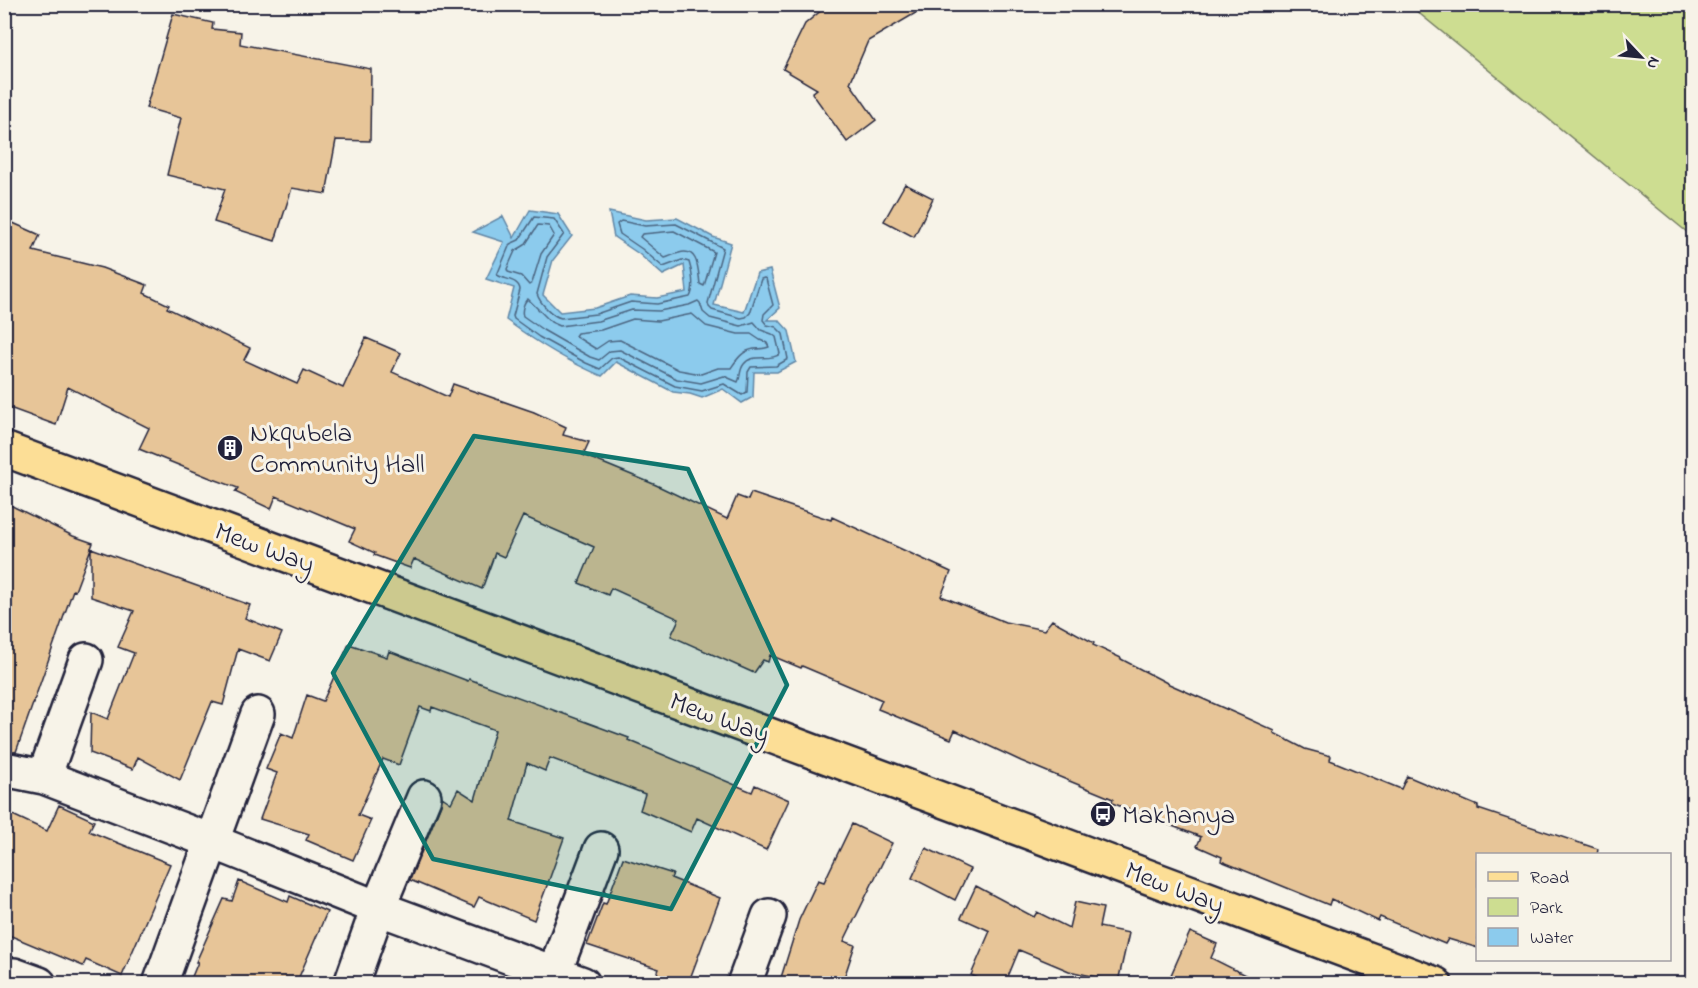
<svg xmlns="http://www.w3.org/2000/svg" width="1698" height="988" viewBox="0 0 1698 988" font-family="'Indie Flower',sans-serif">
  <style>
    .green { fill: #cddd91; stroke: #788066; stroke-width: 1.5 }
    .water { fill: #8ccbed; stroke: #6287a6; stroke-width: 1.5 }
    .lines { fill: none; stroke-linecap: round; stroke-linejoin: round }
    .shore { stroke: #4c6682; stroke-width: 1.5 }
    .building { fill: #e7c598; stroke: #22223b; stroke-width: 1.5 }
    .minor-casing { stroke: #22223b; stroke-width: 38 }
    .major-casing { stroke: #22223b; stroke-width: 38 }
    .minor { stroke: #f7f3e8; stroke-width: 33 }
    .major { stroke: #fcde96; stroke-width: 33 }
    .marked { fill: #0f766e; fill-opacity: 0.2; stroke: #0f766e; stroke-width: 4.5; stroke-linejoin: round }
    .labels { text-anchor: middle; stroke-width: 6; stroke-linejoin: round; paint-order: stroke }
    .poi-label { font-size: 27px; fill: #22223b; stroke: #f7f3e8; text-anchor: start }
    .street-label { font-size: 27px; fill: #22223b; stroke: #f7f3e8 }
  </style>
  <rect width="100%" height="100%" fill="#f7f3e8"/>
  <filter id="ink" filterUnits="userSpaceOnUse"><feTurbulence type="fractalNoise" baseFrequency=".0167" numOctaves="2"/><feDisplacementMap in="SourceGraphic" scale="12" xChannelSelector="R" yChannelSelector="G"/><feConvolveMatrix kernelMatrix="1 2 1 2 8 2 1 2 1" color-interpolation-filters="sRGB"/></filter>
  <g filter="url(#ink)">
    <!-- green -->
    <path class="green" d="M 1409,5 L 1693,5 L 1693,237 Z"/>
    <!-- water -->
    <path class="water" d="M 530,210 L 558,214 L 572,236 L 553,260 L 543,295 L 560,312 L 595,308 L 630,296 L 657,298 L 687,292 L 684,265 L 663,275 L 639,254 L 614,237 L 609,212 L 646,220 L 677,218 L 713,237 L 731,243 L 714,305 L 744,312 L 757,273 L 770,270 L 780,308 L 767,320 L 779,320 L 789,331 L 796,362 L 777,372 L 754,372 L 753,397 L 742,403 L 723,389 L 702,398 L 690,394 L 673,392 L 616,362 L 602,376 C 568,362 536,342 506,320 L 514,288 L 486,279 L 504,242 L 473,232 L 503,216 L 514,238 Z"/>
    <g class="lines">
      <!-- shore -->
      <path class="shore" d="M 534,217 L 554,219 L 564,234 L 547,257 L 537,294 C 540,303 552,316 561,318 L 596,314 L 631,302 L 657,304 L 690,297 C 695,288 692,271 689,262 L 682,260 L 663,267 L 642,249 L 620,234 L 617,224 L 621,221 L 645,226 L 676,224 L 723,248 L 708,303 L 709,307 L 712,310 L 741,318 L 746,317 L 750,313 L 761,279 L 764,278 L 766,279 L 773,305 L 764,314 L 763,320 L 767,325 L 776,327 L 783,334 L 788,359 L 776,366 L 751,367 L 748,372 L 747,392 L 742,395 L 724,384 L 702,391 L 675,386 L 618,357 L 612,358 L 600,369 L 586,363 L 539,337 L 514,319 L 513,316 L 520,290 C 519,279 505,280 497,275 L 510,244 L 519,240 Z
        M 538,225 L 549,226 L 554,235 L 541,254 L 532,283 L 529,285 L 521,276 L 508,272 L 507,269 L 515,251 L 525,245 Z
        M 674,231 L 714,252 L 704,286 L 700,284 C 698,271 699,247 679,253 C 674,254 669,257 665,258 L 640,237 L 642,234 Z
        M 528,299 L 551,322 L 560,326 L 598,321 L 632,310 L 659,311 L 689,305 L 698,301 L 700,303 L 703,312 L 710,318 L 741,326 L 754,322 L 761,330 L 772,334 L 776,337 L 780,354 C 770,362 752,353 744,364 C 739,370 741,377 738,382 L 724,376 L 701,383 L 677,379 L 620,350 L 610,351 L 599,360 L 590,357 L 543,330 L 523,316 C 521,311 524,301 528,299 Z
        M 692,314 L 706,326 L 738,334 L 751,334 L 760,340 L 767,343 L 769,347 C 764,349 760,349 754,349 C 742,351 737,359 731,368 L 718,368 L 701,374 L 679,370 L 620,340 L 608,341 L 596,349 L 575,336 L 577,333 L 601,330 L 633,319 L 658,321 Z"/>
    </g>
    <!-- building -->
    <path class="building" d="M 829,4 L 931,4 L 868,41 L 850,83 L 876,120 L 847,142 L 812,93 L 817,89 L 783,69 L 805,24 Z
      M 173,14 L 213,23 L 212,29 L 241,32 L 240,44 L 371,69 L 370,141 L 336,140 L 326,194 L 292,188 L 275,241 L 214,222 L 225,189 L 167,175 L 181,118 L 146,108 Z
      M 905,184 L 933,198 L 914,237 L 884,221 Z
      M 4,219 L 40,235 L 33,251 L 102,268 L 147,285 L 144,293 L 169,305 L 167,308 L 250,348 L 244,360 L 297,384 L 304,370 L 343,388 L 366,338 L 401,353 L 392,372 L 448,397 L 453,384 L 534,412 L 566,427 L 563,435 L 589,442 L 583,455 L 656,485 L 727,519 L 737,496 L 748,500 L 751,493 L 831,520 L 832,517 L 951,572 L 941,596 L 1005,622 L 1044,630 L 1052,620 L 1094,643 L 1093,645 L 1121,658 L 1121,659 L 1169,684 L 1244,717 L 1275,731 L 1274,733 L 1305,749 L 1331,756 L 1330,760 L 1401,789 L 1407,776 L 1478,806 L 1478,809 L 1598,849 L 1597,855 L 1478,855 L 1478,948 L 1448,939 L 1445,944 L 1380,917 L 1378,921 L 1331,899 L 1329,905 L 1221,861 L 1222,857 L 1197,846 L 1201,837 L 1112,803 L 1113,799 L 1021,761 L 955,730 L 951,739 L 878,709 L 882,700 L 802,666 L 801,668 L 770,655 L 768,662 L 763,660 L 754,673 L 671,636 L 679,619 L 611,588 L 608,595 L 579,583 L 594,547 L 523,516 L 504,557 L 495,553 L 482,589 L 414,559 L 410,568 L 374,555 L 375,553 L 349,541 L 355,529 L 276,496 L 271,509 L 235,492 L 238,488 L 208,477 L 139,449 L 149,428 L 68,387 L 56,425 L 4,406 Z
      M 4,502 L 73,536 L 93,543 L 75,591 L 73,590 L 16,752 L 4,751 Z
      M 91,548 L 250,605 L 245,618 L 282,633 L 270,661 L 238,649 L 223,705 L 212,702 L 180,780 L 138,757 L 133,769 L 90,753 L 91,712 L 108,719 L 134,653 L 118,647 L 134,611 L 91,597 Z
      M 349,644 L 387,657 L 389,651 L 468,681 L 469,679 L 629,738 L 628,740 L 752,792 L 755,785 L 789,800 L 766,850 L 697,818 L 691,832 L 640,810 L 645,794 L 550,758 L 545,771 L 527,763 L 511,821 L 564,838 L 548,883 L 534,920 L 479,897 L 474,907 L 410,880 L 441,804 L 442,797 L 451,803 L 458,789 L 475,800 L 495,730 L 432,707 L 431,711 L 420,707 L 399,765 L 383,759 L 358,815 L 371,820 L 353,860 L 306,840 L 309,834 L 260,819 L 277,773 L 266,769 L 281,733 L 293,738 L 307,695 L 323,701 Z
      M 59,805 L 94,821 L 89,831 L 170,864 L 122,976 L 86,960 L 83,966 L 4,933 L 4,811 L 47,831 Z
      M 852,824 L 892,843 L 844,941 L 855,945 L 842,984 L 779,984 L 799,920 L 818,880 L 824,882 Z
      M 926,848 L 970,869 L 955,900 L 912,878 Z
      M 623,858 L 673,874 L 671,878 L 720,898 L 688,984 L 679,984 L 657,974 L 659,969 L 587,945 L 603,903 L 606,904 Z
      M 239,881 L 288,902 L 290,896 L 327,912 L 296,984 L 189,984 L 198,962 L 196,962 L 224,899 L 232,901 Z
      M 976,886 L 1034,917 L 1037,912 L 1069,928 L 1075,902 L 1103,908 L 1099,927 L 1129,933 L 1118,982 L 1069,971 L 1019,950 L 1005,984 L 991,984 L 971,975 L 990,931 L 961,918 Z
      M 1190,932 L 1217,944 L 1211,958 L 1263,984 L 1167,984 Z"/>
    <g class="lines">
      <!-- minor casing -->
      <g class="minor-casing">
        <path id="minor" d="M 4,769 L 44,777 L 211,841 L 378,908 L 583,984
          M 44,777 L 86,660
          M 4,975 L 14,975 L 39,984
          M 160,984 L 258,714
          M 351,984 L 378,908 L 424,797
          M 550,984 L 601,849
          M 744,984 L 769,916"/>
      </g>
      <!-- major casing -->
      <g class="major-casing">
        <path id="major" d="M 4,449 L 1435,984"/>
      </g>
      <!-- minor -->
      <use href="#minor" class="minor"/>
      <!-- major -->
      <use href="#major" class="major"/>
    </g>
  </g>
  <!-- marked area -->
  <path class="marked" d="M 474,436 L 688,469 L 787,685 L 671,909 L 433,859 L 333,673 Z"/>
  <!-- icons -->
  <defs>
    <g id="building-disc" transform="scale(1.35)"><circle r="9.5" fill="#22223b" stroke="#f7f3e8"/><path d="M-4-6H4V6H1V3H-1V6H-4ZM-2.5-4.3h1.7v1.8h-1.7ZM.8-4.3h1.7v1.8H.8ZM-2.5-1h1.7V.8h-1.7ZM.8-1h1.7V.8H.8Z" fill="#fff"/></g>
    <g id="bus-disc" transform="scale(1.35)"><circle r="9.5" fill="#22223b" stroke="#f7f3e8"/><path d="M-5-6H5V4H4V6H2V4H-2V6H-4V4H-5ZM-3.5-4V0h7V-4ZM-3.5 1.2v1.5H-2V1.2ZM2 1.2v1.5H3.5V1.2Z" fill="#fff"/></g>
  </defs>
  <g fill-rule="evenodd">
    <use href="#building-disc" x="230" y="448"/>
    <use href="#bus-disc" x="1103" y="814"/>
  </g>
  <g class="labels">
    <!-- poi labels -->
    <g class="poi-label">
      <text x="250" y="441">Nkqubela<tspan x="250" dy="31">Community Hall</tspan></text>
      <text x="1122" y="823">Makhanya</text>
    </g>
    <!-- street labels -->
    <g class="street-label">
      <text transform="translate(265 547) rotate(20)" y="9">Mew Way</text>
      <text transform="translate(720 717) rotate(20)" y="9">Mew Way</text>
      <text transform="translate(1175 887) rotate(21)" y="9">Mew Way</text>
    </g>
  </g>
  <!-- margin -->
  <rect width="1698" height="988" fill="none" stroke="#f7f3e8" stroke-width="24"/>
  <rect x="12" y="12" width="1674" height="964" fill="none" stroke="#22223b" stroke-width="2" filter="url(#ink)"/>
  <!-- legend -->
  <rect x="1476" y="853" width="195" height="108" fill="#f7f3e8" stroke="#a29fa3" stroke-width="1.5"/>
  <rect x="1488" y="872" width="30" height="9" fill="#fcde96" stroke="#a29fa3" stroke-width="1.5"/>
  <text x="1530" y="883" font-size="18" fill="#22223b">Road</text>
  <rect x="1488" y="898" width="30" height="18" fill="#cddd91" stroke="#a29fa3" stroke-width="1.5"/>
  <text x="1530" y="913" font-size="18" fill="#22223b">Park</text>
  <rect x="1488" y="928" width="30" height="18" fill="#8ccbed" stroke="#a29fa3" stroke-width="1.5"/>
  <text x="1530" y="943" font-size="18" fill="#22223b">Water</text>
  <!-- north arrow -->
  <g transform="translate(1641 57) rotate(116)" stroke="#f7f3e8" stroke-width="4.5" paint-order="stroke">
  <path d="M0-4.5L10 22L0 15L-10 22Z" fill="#22223b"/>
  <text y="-9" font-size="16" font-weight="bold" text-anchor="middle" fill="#22223b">N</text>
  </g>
</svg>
